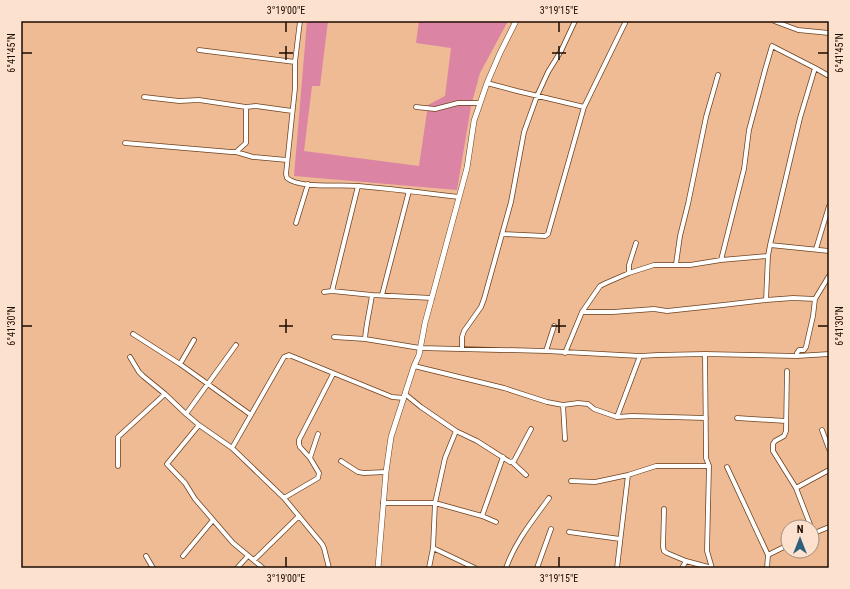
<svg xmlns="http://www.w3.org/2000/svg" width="850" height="589" viewBox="0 0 850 589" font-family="'Roboto Condensed',sans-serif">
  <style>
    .green { fill: #dc84a3 }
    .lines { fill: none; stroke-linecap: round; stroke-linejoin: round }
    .minor-casing { stroke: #6e421f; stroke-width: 5.5 }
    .tertiary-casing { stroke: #6e421f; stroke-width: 6 }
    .minor { stroke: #fff; stroke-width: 4 }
    .tertiary { stroke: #fff; stroke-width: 5 }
    .ticks { fill: none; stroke: #1d0c01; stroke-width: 1.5 }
    .neatline { fill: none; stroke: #1d0c01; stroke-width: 1.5 }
    .ticks-label { font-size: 10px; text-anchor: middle; fill: #1d0c01 }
  </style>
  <rect width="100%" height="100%" fill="#eebb95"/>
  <!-- green -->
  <path class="green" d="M 307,21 L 328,21 L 320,86 L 312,86 L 304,151 L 419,166 L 428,105 L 445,96 L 451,48 L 416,43 L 419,21 L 508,21 L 480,73 L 471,106 L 457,190 L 294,176 Z"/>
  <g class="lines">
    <!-- minor casing -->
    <g class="minor-casing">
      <path id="minor" d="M 300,21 L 295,62 L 295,88 L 286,174 L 287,178 C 300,189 341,184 359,186 C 392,189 426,193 459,197
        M 774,21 L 798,30 L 829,33
        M 199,50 L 295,62
        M 487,83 L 517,91 L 584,107
        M 144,97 L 179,101 L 199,100 L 246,107 L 256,106 L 292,111
        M 416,107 L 435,109 L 458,103 L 480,103
        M 125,143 L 231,152 L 236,152 L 246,143 L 246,107
        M 236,152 L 253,157 L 287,160
        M 296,223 L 308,184
        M 502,234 L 545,236 L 548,234 L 584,107 L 626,21
        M 770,245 L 829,251
        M 816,249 L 829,206
        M 721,260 L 744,169 L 749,130 L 765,70 L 772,46 L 815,68 L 829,76
        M 676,264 L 680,236 L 688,204 L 706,117 L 718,75
        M 629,273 L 629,265 L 636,243
        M 332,291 L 358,186
        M 324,292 L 332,291 L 372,295 L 432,298
        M 372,295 C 370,310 366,324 365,339 L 420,348 L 546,351 L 640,356 L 658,355 L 705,354 L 797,356 L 829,354
        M 382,295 L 409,191
        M 766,300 L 768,256 L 770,245 L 800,118 L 815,68
        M 582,312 L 613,312 L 654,309 L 667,311 L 723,305 L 766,300 L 793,298 L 815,299
        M 133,334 L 180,364 L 251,415
        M 334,337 L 365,339
        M 462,349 L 462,337 L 464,331 L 481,307 L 484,299 L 511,202 L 524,132 L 537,96 L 548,72 L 561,51 L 575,21
        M 546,351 L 554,326
        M 565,353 L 582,312 L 600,286 L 606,283 L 629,273 L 654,265 L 690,265 L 721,260 L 768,256
        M 705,354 L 706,451 L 706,458 L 709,466 L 707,551 L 712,568
        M 797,356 L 797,353 L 799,350 L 804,350 L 806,347 L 813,316 L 815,299 L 829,276
        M 130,357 L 139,372 L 143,376 L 165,394 L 186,414 L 199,425 L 232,448 L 284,498 L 322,544 L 324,548 L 329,568
        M 180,364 L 194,340
        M 414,366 L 504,388 L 547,402 L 563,405 L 578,403 L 588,404 L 594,409 L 617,417 L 632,416 L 706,418
        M 787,371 L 786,431 L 784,436 L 775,441 L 773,444 L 773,451 L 796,488 L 811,527
        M 405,394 L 421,407 L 456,431 L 477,441 L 510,462 L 514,461 L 531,429
        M 563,405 L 565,439
        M 186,414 L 236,345
        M 617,417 L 640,356
        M 737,418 L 786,421
        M 199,425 L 167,464 L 185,483 L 195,499 L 233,543 L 263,568
        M 822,430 L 829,449
        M 232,448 L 284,357 L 289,355 L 392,397 L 404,398
        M 310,458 L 318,434
        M 341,461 L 358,472 L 364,473 L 386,472
        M 512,462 L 526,475
        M 118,466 L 118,437 L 165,394
        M 727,467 L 768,555 L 767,568
        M 571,481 L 595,482 L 600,481 L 628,475 L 656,466 L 709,466
        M 796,488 L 829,470
        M 284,498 L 318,478 L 319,473 L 310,458 L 300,447 L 299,444 L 299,440 L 333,374
        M 383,503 L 435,503 L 482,516
        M 664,509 L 663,547 L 664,551 L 667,553 L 686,561 L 712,568
        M 496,522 L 482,516 L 503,457
        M 569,532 L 620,539
        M 812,534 L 829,527
        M 433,548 L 475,568
        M 768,555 L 788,545
        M 146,556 L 153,568
        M 183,556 L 213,520
        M 254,560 L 299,516
        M 237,568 L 248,556
        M 429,568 L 433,548 L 435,503 L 445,458 L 456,431
        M 506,568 C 515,542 533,520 549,498
        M 537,568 L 551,529
        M 617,568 L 628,475
        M 682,568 L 686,561"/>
    </g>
    <!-- tertiary casing -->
    <g class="tertiary-casing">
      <path id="tertiary" d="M 378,568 L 386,472 L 391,437 L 414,366 L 419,355 L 425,323 L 467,168 L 474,121 L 487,83 L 500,53 L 516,21"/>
    </g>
    <!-- minor -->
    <use href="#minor" class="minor"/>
    <!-- tertiary -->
    <use href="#tertiary" class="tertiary"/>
  </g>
  <!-- ticks -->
  <path class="ticks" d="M 286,22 L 286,32M 559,22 L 559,32M 286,46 L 286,60M 559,46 L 559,60M 22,53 L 32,53M 279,53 L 293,53M 552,53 L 566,53M 818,53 L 828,53M 286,319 L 286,333M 559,319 L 559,333M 22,326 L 32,326M 279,326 L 293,326M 552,326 L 566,326M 818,326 L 828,326M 286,557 L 286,567M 559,557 L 559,567"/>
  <!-- border -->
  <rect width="850" height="589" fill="none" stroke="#fce2ce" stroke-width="44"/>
  <!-- north arrow -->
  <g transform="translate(800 539)"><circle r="19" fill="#fce2ce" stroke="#a38c7c"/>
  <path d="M0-3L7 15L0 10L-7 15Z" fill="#2e5f7d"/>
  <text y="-6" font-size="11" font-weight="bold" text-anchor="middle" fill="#1d0c01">N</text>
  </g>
  <rect x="22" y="22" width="806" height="545" class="neatline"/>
  <g class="ticks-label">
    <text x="286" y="14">3°19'00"E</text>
    <text x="559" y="14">3°19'15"E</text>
    <text transform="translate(11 53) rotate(-90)" y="4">6°41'45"N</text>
    <text transform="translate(839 53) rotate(-90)" y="4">6°41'45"N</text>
    <text transform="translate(11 326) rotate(-90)" y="4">6°41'30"N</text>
    <text transform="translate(839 326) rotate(-90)" y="4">6°41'30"N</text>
    <text x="286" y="582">3°19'00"E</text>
    <text x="559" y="582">3°19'15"E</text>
  </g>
</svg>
